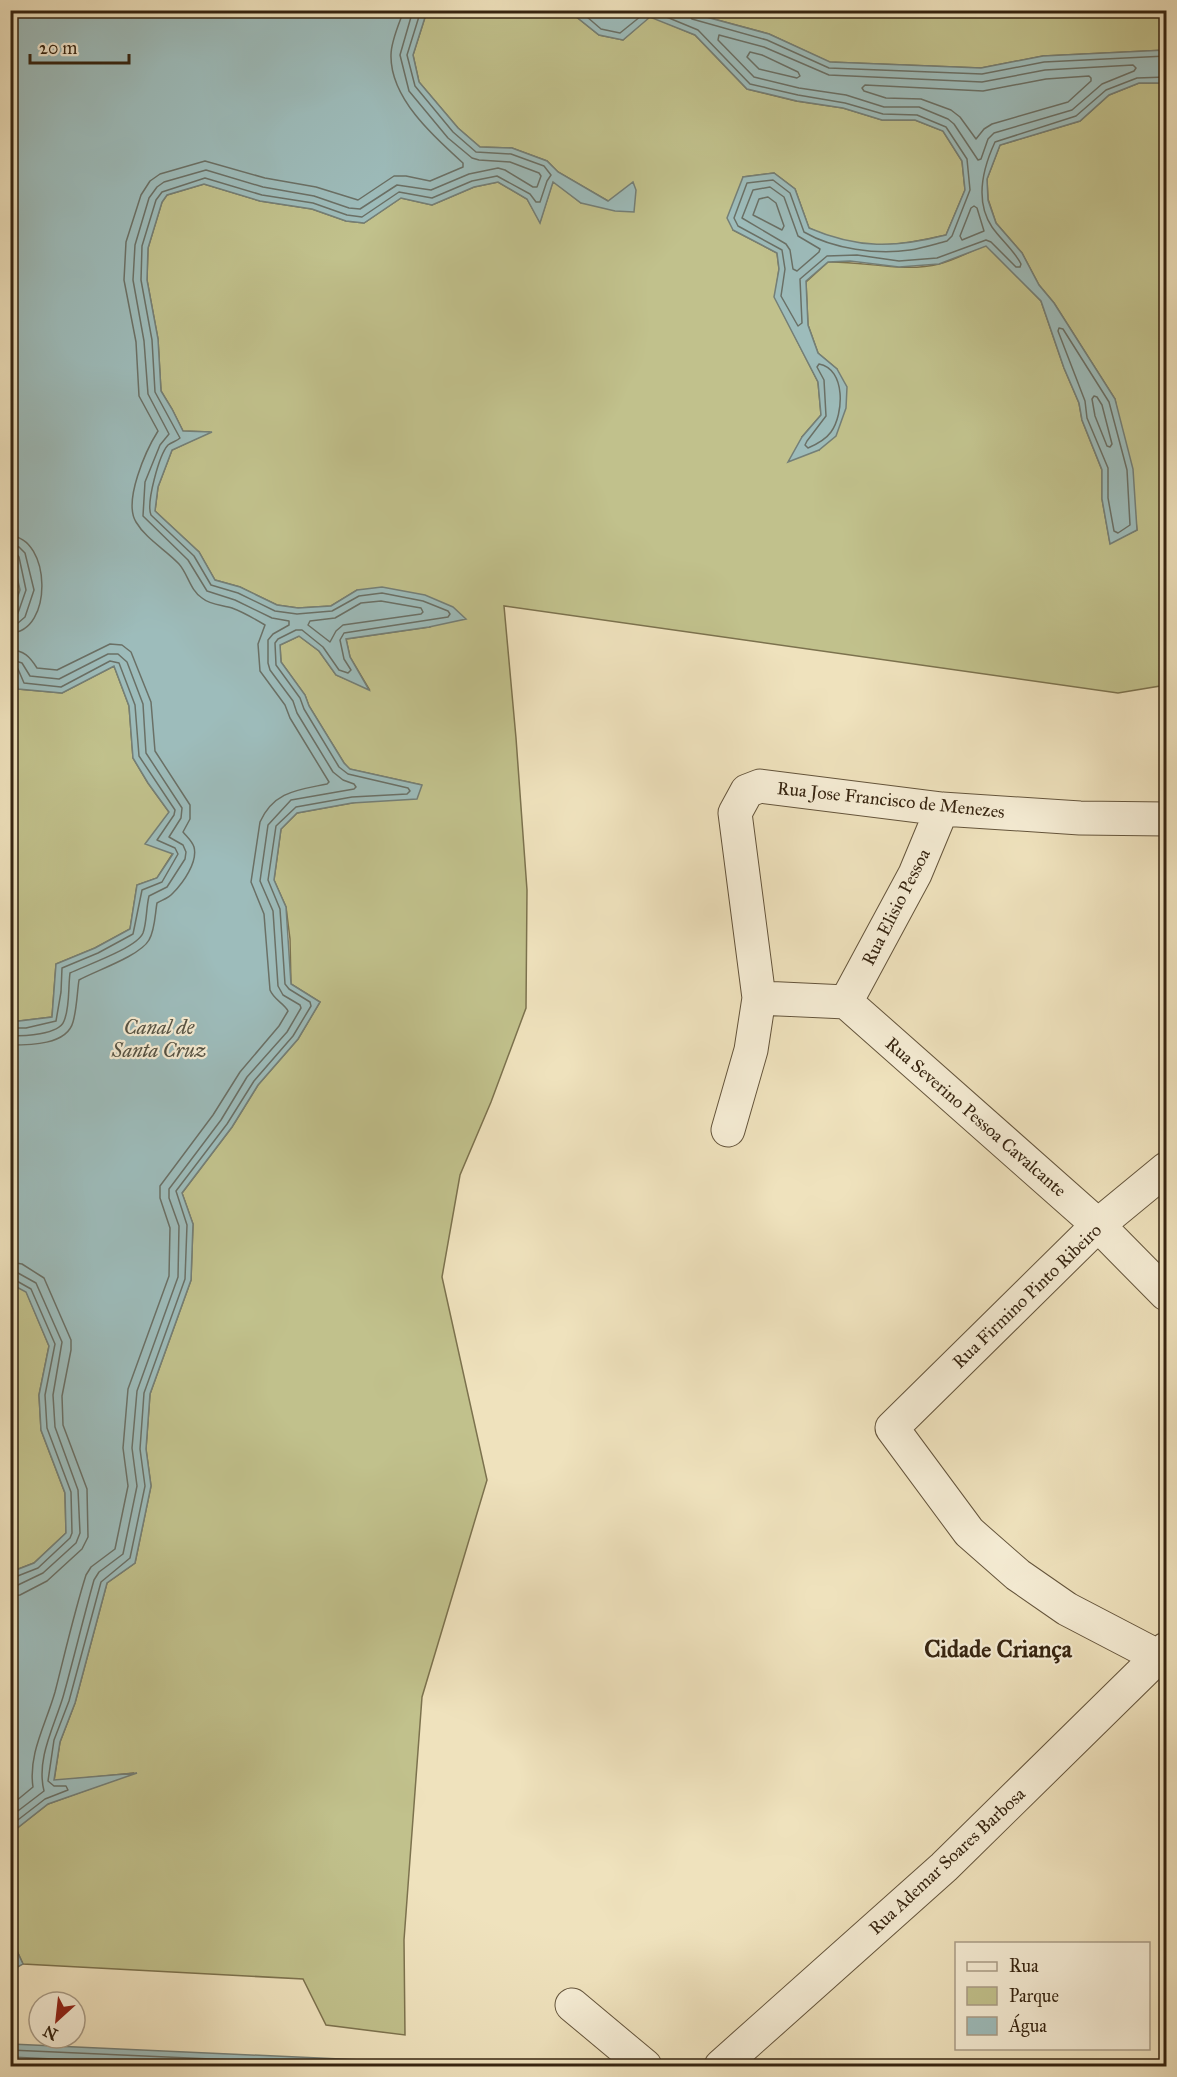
<svg xmlns="http://www.w3.org/2000/svg" width="1177" height="2077" viewBox="0 0 1177 2077" font-family="'IM FELL Great Primer',serif">
  <style>
    .green { fill: #c1c18c; stroke: #7c724e; stroke-width: 1.5 }
    .water { fill: #9dbcbb; stroke: #747f77; stroke-width: 1.5 }
    .lines { fill: none; stroke-linecap: round; stroke-linejoin: round }
    .shore { stroke: #6a7066; stroke-width: 1.5 }
    .minor-casing { stroke: #64543b; stroke-width: 35 }
    .minor { stroke: #f5ecd4; stroke-width: 33 }
    .labels { text-anchor: middle; stroke-width: 4.5; stroke-linejoin: round; paint-order: stroke }
    .street-label { font-size: 18px; fill: #362410; stroke: #f5ecd4 }
    .water-label { font-size: 20px; font-style: italic; fill: #555243; stroke: #f5ecd4 }
    .district-label { font-size: 24px; font-weight: bold; fill: #362410; stroke: #f5ecd4 }
  </style>
  <rect width="100%" height="100%" fill="#efe2bd"/>
  <filter id="stains"><feTurbulence type="fractalNoise" baseFrequency=".00333" numOctaves="4"/><feColorMatrix values="0 0 0 0 .2 0 0 0 0 .09 0 0 0 0 .02 0 0 0 .5 -.17"/></filter>
  <radialGradient id="worn" r=".72"><stop offset=".6" stop-color="#630" stop-opacity="0"/><stop offset="1" stop-color="#630" stop-opacity=".3"/></radialGradient>
  <!-- green -->
  <path class="green" d="M 427,11 L 569,11 L 599,35 L 623,40 L 650,16 L 695,35 L 747,89 L 796,101 L 843,108 L 882,120 L 915,120 L 943,131 L 962,161 L 965,190 L 946,235 C 911,243 871,251 835,239 C 826,236 817,232 809,228 L 795,189 L 774,173 L 743,177 L 733,230 L 777,253 L 779,269 L 775,297 L 818,382 L 821,415 L 802,437 L 819,450 L 837,369 L 818,353 L 808,325 L 806,282 L 828,262 C 864,261 903,273 939,264 C 955,260 971,251 986,245 L 1041,301 L 1064,368 L 1079,403 L 1082,420 L 1102,470 L 1102,499 L 1110,543 L 1137,530 L 1134,504 L 1115,399 L 1054,303 L 1039,285 L 1022,253 L 996,223 L 988,199 L 987,179 L 1000,145 L 1080,121 L 1109,95 L 1139,83 L 1166,83 L 1166,685 L 1118,693 L 504,606 L 516,738 L 527,890 L 526,1008 L 491,1102 L 460,1175 L 442,1277 L 487,1480 L 422,1697 L 404,1940 L 405,2035 L 326,2025 L 303,1979 L 23,1964 L 11,1938 L 11,1833 L 48,1804 L 134,1773 L 54,1781 L 60,1742 L 75,1703 L 107,1583 L 135,1563 L 151,1486 L 146,1449 L 150,1394 L 191,1280 L 193,1224 L 182,1193 L 232,1127 L 258,1085 L 298,1039 L 320,1002 L 291,984 L 290,939 L 286,907 L 274,880 L 281,829 L 297,813 L 352,803 L 422,785 L 349,769 L 344,763 L 309,706 L 305,695 L 281,662 L 280,645 L 299,636 L 319,651 L 336,675 L 369,689 L 350,657 L 346,639 L 429,627 L 357,590 L 331,606 L 298,608 L 277,605 L 240,587 L 215,580 L 199,552 L 155,511 L 158,487 L 172,450 L 210,432 L 183,431 L 172,409 L 161,391 L 158,339 L 147,280 L 148,248 L 162,202 L 167,195 L 204,184 L 260,201 L 312,209 L 346,221 L 364,223 L 401,198 L 432,205 L 474,187 L 498,182 L 527,199 L 540,222 L 553,181 L 581,203 L 608,201 L 558,172 L 547,161 L 512,148 L 480,147 L 458,128 L 419,82 L 413,55 Z
    M 684,11 L 1166,11 L 1166,50 L 1043,56 L 981,68 L 829,62 L 769,34 Z
    M 10,546 L 20,590 L 11,618 L 10,618 Z
    M 10,662 L 18,689 L 62,693 L 114,666 L 129,706 L 133,758 L 148,783 L 169,812 L 173,853 L 157,878 L 137,885 L 130,929 L 95,948 L 56,964 L 52,1017 L 11,1022 Z
    M 11,1284 L 26,1291 L 49,1346 L 39,1395 L 41,1430 L 65,1493 L 66,1533 L 34,1563 L 16,1570 L 11,1575 Z"/>
  <!-- water -->
  <path class="water" d="M 11,10 L 427,11 L 413,55 L 419,82 L 458,128 L 480,147 L 512,148 L 547,161 L 558,172 L 608,201 L 633,182 L 636,190 L 634,212 L 615,211 L 581,203 L 553,182 L 540,223 L 527,199 L 498,182 L 474,187 L 432,205 L 401,198 L 364,223 L 346,221 L 312,209 L 260,201 L 204,184 L 167,195 L 162,202 L 148,248 L 147,280 L 158,339 L 161,391 L 172,409 L 183,431 L 212,432 L 172,450 L 158,487 L 155,511 L 199,552 L 215,580 L 240,587 L 277,605 L 298,608 L 331,606 L 357,590 L 382,587 L 425,595 L 453,607 L 466,619 L 429,627 L 346,639 L 350,657 L 369,690 L 336,675 L 319,651 L 299,636 L 280,645 L 281,662 L 305,695 L 309,706 L 344,763 L 350,769 L 422,785 L 417,799 L 352,803 L 297,813 L 281,829 L 274,880 L 286,907 L 291,984 L 320,1002 L 298,1039 L 258,1085 L 232,1127 L 182,1193 L 193,1224 L 191,1280 L 150,1394 L 146,1449 L 151,1486 L 135,1563 L 107,1583 L 75,1703 L 60,1742 L 54,1780 L 137,1773 L 48,1804 L 11,1833 L 11,1575 L 16,1570 L 34,1563 L 66,1533 L 65,1493 L 41,1430 L 39,1395 L 49,1346 L 26,1292 L 11,1284 L 11,1022 L 52,1017 L 56,964 L 95,948 L 130,929 L 137,885 L 157,878 L 173,854 L 145,844 L 169,812 L 148,783 L 133,758 L 129,706 L 114,666 L 62,693 L 18,689 L 11,662 L 10,618 L 20,590 L 10,546 Z
    M 569,11 L 684,11 L 769,34 L 830,62 L 981,68 L 1043,56 L 1166,50 L 1166,83 L 1139,83 L 1109,95 L 1080,121 L 1000,145 L 987,179 L 988,200 L 996,223 L 1022,253 L 1039,285 L 1054,303 L 1115,399 L 1133,469 L 1137,530 L 1110,544 L 1102,499 L 1102,470 L 1082,420 L 1079,403 L 1064,368 L 1041,301 L 986,246 L 939,264 L 899,267 L 850,261 L 828,262 L 806,281 L 808,325 L 818,353 L 837,369 L 847,387 L 846,408 L 836,436 L 819,450 L 788,462 L 802,437 L 821,415 L 818,382 L 774,297 L 779,269 L 777,253 L 733,230 L 727,218 L 743,177 L 774,173 L 795,189 L 809,228 C 858,249 895,248 946,235 L 965,190 L 962,161 L 943,131 L 915,120 L 882,120 L 843,108 L 797,101 L 747,89 L 695,35 L 650,17 L 623,40 L 599,35 Z
    M 11,1938 L 23,1964 L 11,1971 Z
    M 11,2044 L 405,2062 L 405,2066 L 11,2066 Z"/>
  <g class="lines">
    <!-- shore -->
    <path class="shore" d="M 579,10 L 601,29 L 620,33 L 646,12 L 652,11 L 698,30 L 750,84 L 798,95 L 845,103 L 883,114 L 917,115 L 946,127 L 967,159 L 970,190 L 952,236 L 947,241 C 935,244 923,248 910,250 C 877,255 833,249 804,232 L 790,193 L 773,180 L 747,183 L 734,218 L 738,226 L 782,250 L 785,269 L 781,296 L 798,326 L 802,323 L 800,279 L 827,256 L 857,255 L 899,261 L 937,258 L 986,240 L 991,242 L 1016,267 L 1020,267 L 1021,264 C 1014,250 1001,240 992,227 C 974,200 983,168 995,142 L 1076,116 L 1106,90 L 1137,78 L 1166,77
      M 688,10 L 689,15 L 692,19 L 767,40 L 829,68 L 982,74 L 1044,62 L 1166,56
      M 719,35 L 764,47 L 829,75 L 982,82 L 1045,70 L 1133,65 L 1136,68 L 1134,71 L 1102,84 L 1072,110 L 994,133 L 988,139 L 981,159 L 978,160 L 954,124 L 948,119 L 919,107 L 884,107 L 846,95 L 799,88 L 754,77 L 718,40 Z
      M 750,52 L 762,55 L 798,72 L 800,76 L 797,78 L 759,69 L 747,57 Z
      M 1089,76 L 1091,78 L 1091,81 L 1068,102 L 992,124 L 984,129 L 976,139 L 960,117 L 951,110 L 921,99 L 886,98 L 864,91 L 862,88 L 865,85 L 983,91 L 1046,79 Z
      M 770,187 L 784,197 L 798,236 L 820,249 L 819,252 L 797,271 L 793,269 L 790,250 L 786,244 L 742,218 L 753,190 Z
      M 768,197 L 776,203 L 784,226 L 782,230 L 753,215 L 759,199 Z
      M 974,206 L 977,208 L 984,231 L 962,240 L 960,236 L 971,208 Z
      M 1059,328 L 1063,329 L 1109,402 L 1127,470 L 1130,525 L 1118,533 L 1114,531 L 1108,498 L 1108,468 L 1087,418 L 1085,401 L 1058,331 Z
      M 819,364 C 846,369 844,414 831,432 C 826,439 815,445 808,448 L 805,445 L 807,441 L 826,416 L 824,380 L 817,367 Z
      M 1094,396 L 1097,397 L 1102,405 L 1112,444 L 1110,447 L 1107,446 L 1095,416 L 1092,399 Z
      M 10,536 C 51,537 54,632 10,633
      M 10,545 L 19,547 L 25,553 L 34,590 L 25,617 L 18,623 L 10,624
      M 10,552 L 16,553 L 19,557 L 26,590 L 18,613 L 10,617
      M 381,601 L 421,608 L 423,612 L 421,614 L 343,625 L 336,631 L 330,642 L 308,625 L 310,621 L 335,618 L 361,603 Z
      M 10,650 C 24,650 30,657 37,668 L 57,670 L 110,644 L 122,645 L 131,652 L 151,702 L 155,751 L 190,805 L 190,819 L 183,832 C 187,837 192,841 194,847 C 198,862 183,883 173,893 C 169,898 162,900 157,903 C 155,914 155,930 149,940 C 140,956 95,971 79,980 C 77,993 77,1008 73,1022 C 67,1045 30,1045 10,1045
      M 10,659 L 22,663 L 30,676 L 59,679 L 108,654 L 118,654 L 127,662 L 143,704 L 146,753 L 182,808 L 181,818 L 169,837 L 183,845 L 186,852 L 185,859 L 167,887 L 149,896 C 146,908 147,922 143,933 C 137,948 84,966 70,973 C 68,988 70,1007 64,1021 C 59,1035 23,1036 10,1036
      M 10,666 L 18,669 L 24,683 L 61,687 L 110,661 L 119,663 L 135,705 L 139,756 L 175,810 L 174,815 L 157,840 L 175,848 L 178,854 L 162,882 L 142,890 L 133,934 L 98,953 L 62,968 L 61,992 L 56,1021 L 26,1028 L 10,1028
      M 10,1262 L 22,1264 L 44,1278 L 71,1340 L 71,1350 L 62,1396 L 63,1425 L 87,1489 L 88,1537 L 82,1549 L 47,1581 L 20,1595 L 10,1596
      M 10,1271 L 18,1273 L 36,1283 L 62,1342 L 53,1395 L 55,1427 L 78,1490 L 80,1533 L 76,1543 L 43,1573 L 18,1585 L 10,1587
      M 10,1279 L 15,1280 L 31,1289 L 55,1344 L 45,1395 L 47,1428 L 71,1492 L 72,1533 L 70,1538 L 38,1568 L 10,1579
      M 10,1806 L 33,1787 C 28,1754 46,1724 55,1692 C 65,1653 74,1613 86,1575 L 91,1567 L 115,1549 L 128,1486 L 123,1448 L 128,1389 L 169,1276 L 170,1228 L 160,1198 L 160,1186 L 213,1115 L 240,1072 L 279,1026 L 288,1011 C 284,1003 274,1000 270,990 L 264,914 L 251,882 L 260,822 C 274,791 298,790 327,784 L 329,782 L 290,718 L 285,705 L 260,671 L 258,644 L 265,625 C 255,619 243,612 232,608 C 223,605 210,605 202,598 C 190,590 188,574 179,564 C 166,550 146,539 136,522 C 123,501 146,450 158,431 L 139,396 L 136,342 L 124,280 L 126,242 L 141,195 L 150,181 L 160,174 L 205,161 L 265,178 L 316,187 L 358,200 L 394,176 L 406,176 L 430,181 L 463,167 L 463,163 C 434,137 390,98 391,55 C 391,41 399,24 404,10
      M 10,1817 L 44,1791 C 36,1759 54,1727 63,1697 C 74,1658 83,1619 94,1580 L 99,1572 L 123,1554 L 137,1486 L 132,1448 L 137,1391 L 178,1277 L 179,1226 L 169,1198 L 169,1189 L 221,1120 L 247,1077 L 287,1032 L 301,1008 L 300,1005 L 283,995 L 278,986 L 273,911 L 260,881 L 268,825 L 291,800 L 354,789 L 356,787 L 354,784 L 343,780 L 333,772 L 297,713 L 293,701 L 270,670 L 268,663 L 268,640 L 273,634 L 289,625 L 289,621 L 272,618 L 235,600 L 207,591 L 188,560 L 143,516 L 145,482 L 160,445 L 169,434 L 148,394 L 144,341 L 133,280 L 135,245 L 149,198 L 157,187 L 164,182 L 206,170 L 263,187 L 314,196 L 349,208 L 360,209 L 397,185 L 431,190 L 469,174 L 498,168 L 505,170 L 533,187 L 537,187 L 541,176 L 539,173 L 510,162 L 479,160 L 472,158 L 448,138 L 409,91 L 400,55 L 413,10
      M 10,1826 L 45,1799 L 68,1790 L 66,1786 L 54,1786 L 48,1781 L 54,1740 L 69,1701 L 101,1582 L 130,1558 L 145,1486 L 140,1449 L 144,1393 L 185,1279 L 187,1225 L 176,1191 L 227,1124 L 254,1081 L 293,1036 L 311,1006 L 310,1002 L 289,989 L 285,984 L 280,909 L 268,880 L 276,826 L 296,807 L 352,797 L 407,794 L 410,791 L 408,788 L 348,774 L 339,767 L 304,709 L 300,698 L 276,665 L 275,643 L 278,639 L 296,630 L 302,630 L 323,647 L 339,670 L 348,673 L 351,670 L 344,659 L 340,640 L 344,633 L 448,617 L 450,614 L 448,611 L 423,601 L 382,593 L 359,596 L 332,611 L 297,614 L 275,611 L 238,593 L 211,585 L 194,556 L 151,515 C 146,503 159,455 168,445 C 172,442 177,441 180,438 L 155,392 L 152,340 L 141,280 L 142,246 L 156,200 L 162,192 L 205,178 L 262,195 L 313,203 L 347,215 L 362,217 L 399,192 L 432,198 L 472,181 L 497,176 L 530,194 L 536,202 L 540,202 L 547,181 L 551,175 L 544,166 L 511,154 L 476,152 L 453,132 L 415,86 L 407,55 L 421,10
      M 10,2050 L 367,2066
      M 10,2057 L 206,2066"/>
    <!-- minor casing -->
    <g class="minor-casing">
      <path id="minor" d="M 759,998 L 846,1002 L 1098,1225 L 1166,1294
        M 846,1002 L 915,874 L 942,809
        M 728,1130 L 751,1050 L 759,998 L 735,813 L 747,791 L 760,786 L 942,809 L 1080,818 L 1166,819
        M 1159,1657 L 1067,1609 L 1018,1575 L 969,1532 L 892,1428 L 1098,1225 L 1166,1169
        M 572,2005 L 645,2066
        M 721,2066 L 944,1867 L 1166,1649"/>
    </g>
    <!-- minor -->
    <use href="#minor" class="minor"/>
  </g>
  <g class="labels">
    <!-- street labels -->
    <g class="street-label">
      <text transform="translate(891 800) rotate(6)" y="6">Rua Jose Francisco de Menezes</text>
      <text transform="translate(896 907) rotate(-63)" y="6">Rua Elisio Pessoa</text>
      <text transform="translate(976 1117) rotate(41)" y="6">Rua Severino Pessoa Cavalcante</text>
      <text transform="translate(1027 1296) rotate(-44)" y="6">Rua Firmino Pinto Ribeiro</text>
      <text transform="translate(947 1861) rotate(-43)" y="6">Rua Ademar Soares Barbosa</text>
    </g>
    <!-- water labels -->
    <g class="water-label">
      <text x="159" y="1034">Canal de<tspan x="159" dy="23">Santa Cruz</tspan></text>
    </g>
    <!-- district labels -->
    <g class="district-label">
      <text x="998" y="1657">Cidade Criança</text>
    </g>
  </g>
  <!-- margin -->
  <rect width="1177" height="2077" fill="none" stroke="#efe2bd" stroke-width="36"/>
  <rect x="12" y="12" width="1153" height="2053" fill="none" stroke="#362410" stroke-width="3"/>
  <rect x="18" y="18" width="1141" height="2041" fill="none" stroke="#362410" stroke-width="1.5"/>
  <!-- legend -->
  <rect x="955" y="1942" width="195" height="108" fill="#f5ecd4" stroke="#a99c86" stroke-width="1.5"/>
  <rect x="967" y="1962" width="30" height="9" fill="#f5ecd4" stroke="#a99c86" stroke-width="1.5"/>
  <text x="1009" y="1972" font-size="18" fill="#362410">Rua</text>
  <rect x="967" y="1987" width="30" height="18" fill="#c1c18c" stroke="#a99c86" stroke-width="1.5"/>
  <text x="1009" y="2002" font-size="18" fill="#362410">Parque</text>
  <rect x="967" y="2017" width="30" height="18" fill="#9dbcbb" stroke="#a99c86" stroke-width="1.5"/>
  <text x="1009" y="2032" font-size="18" fill="#362410">Água</text>
  <!-- north arrow -->
  <g transform="translate(57 2020) rotate(207)"><circle r="28" fill="#f5ecd4" stroke="#a99c86" stroke-width="1.5"/>
  <path d="M0-4.5L10 22L0 15L-10 22Z" fill="#8f2418"/>
  <text y="-9" font-size="16" font-weight="bold" text-anchor="middle" fill="#362410">N</text>
  </g>
  <!-- scale -->
  <path d="M30 54v9h99v-9" fill="none" stroke="#362410" stroke-width="3"/>
  <text x="39" y="54" font-size="18" fill="#362410" stroke="#f5ecd4" stroke-width="4.5" paint-order="stroke">20 m</text>
  <rect width="100%" height="100%" filter="url(#stains)"/>
  <rect width="100%" height="100%" fill="url(#worn)"/>
</svg>
